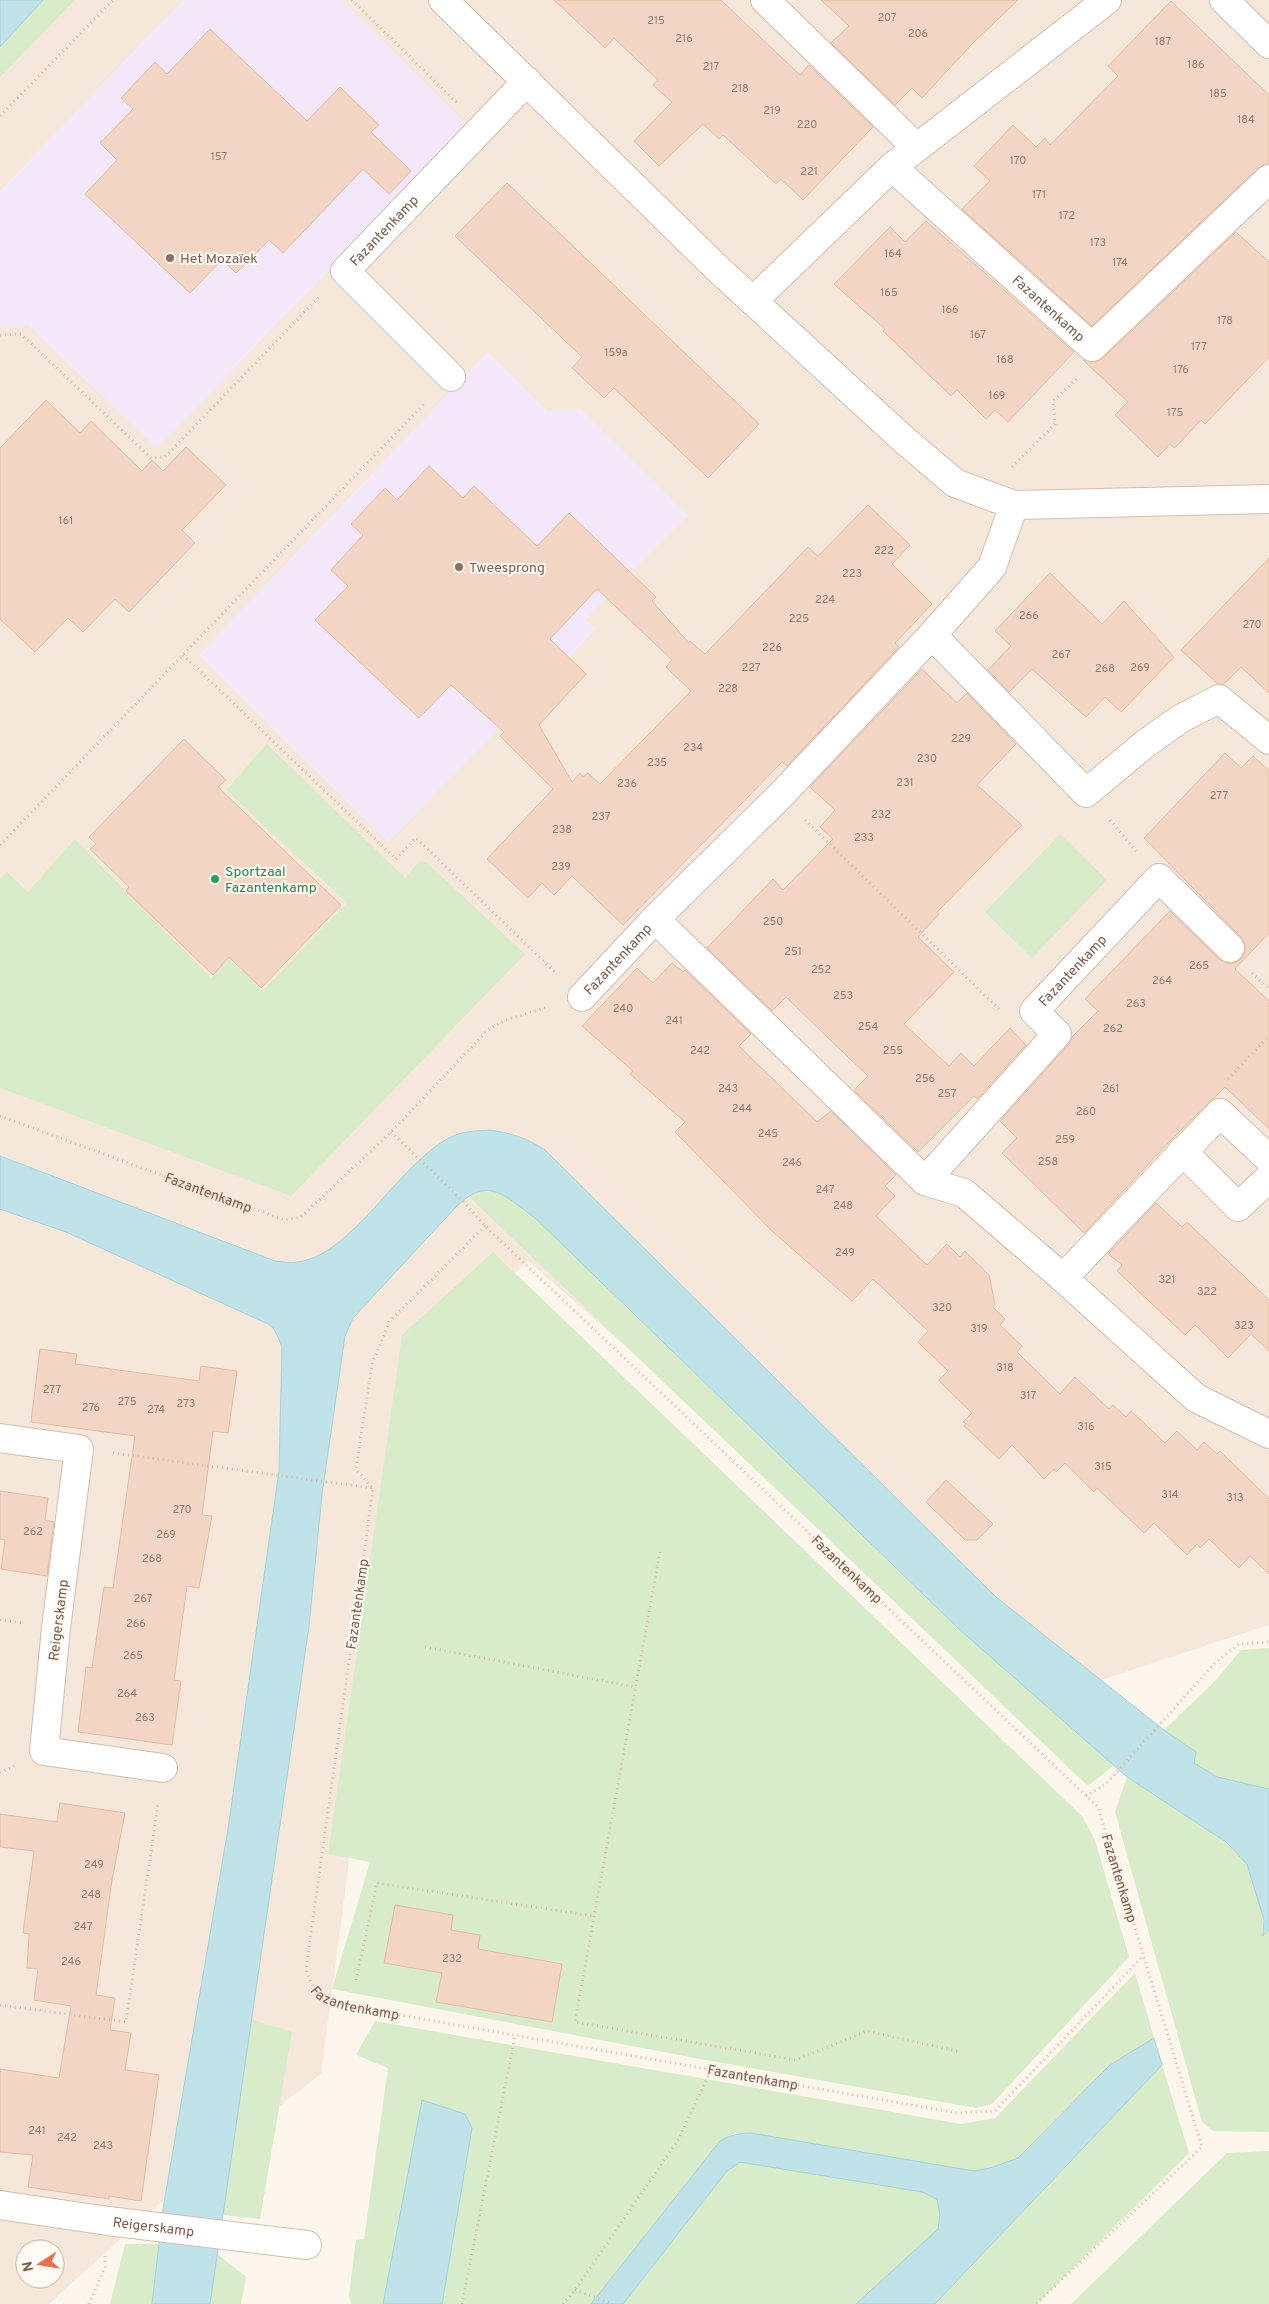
<svg xmlns="http://www.w3.org/2000/svg" width="1269" height="2304" viewBox="0 0 1269 2304" font-family="Overpass,sans-serif">
  <style>
    .residential { fill: #f5e8da; fill-rule: evenodd }
    .education { fill: #f3e8fa }
    .green { fill: #d8ecc9 }
    .water { fill: #bfe3e8; stroke: #a5d3da }
    .building { fill: #f3d5c3; stroke: #e6bba3; fill-rule: evenodd }
    .lines { fill: none; stroke-linecap: round; stroke-linejoin: round }
    .minor-casing { stroke: #d1beb0; stroke-width: 30 }
    .path { stroke: #d9b8a5; stroke-width: 3; stroke-dasharray: 1 4; stroke-linecap: butt }
    .minor { stroke: #fff; stroke-width: 28 }
    .education-dot { fill: #8d6e63; stroke: #fffaf3; stroke-width: 2 }
    .leisure-dot { fill: #2e9e5b; stroke: #fffaf3; stroke-width: 2 }
    .labels { text-anchor: middle; stroke-width: 4; stroke-linejoin: round; paint-order: stroke }
    .number-label { font-size: 11px; fill: #987a6a }
    .street-label { font-size: 14px; fill: #7a5c4d; stroke: #fffaf3 }
    .education-label { font-size: 14px; fill: #785e54; stroke: #fffaf3; text-anchor: start }
    .leisure-label { font-size: 14px; fill: #27864d; stroke: #fffaf3; text-anchor: start }
  </style>
  <rect width="100%" height="100%" fill="#fdf6ec"/>
  <!-- residential -->
  <path class="residential" d="M 0,0 L 1269,0 L 1269,1625 L 1034,1702 L 528,1261 L 414,1369 L 321,2074 L 202,2165 L 49,2304 L 0,2304 ZM 25,2249 L 55,2249 L 55,2279 L 25,2279 Z"/>
  <!-- education -->
  <path class="education" d="M 183,0 L 341,0 L 468,126 L 157,448 L 28,325 L 0,326 L 0,191 Z
    M 488,352 L 548,411 L 580,409 L 688,515 L 585,620 L 596,629 L 388,842 L 199,655 Z"/>
  <!-- green -->
  <path class="green" d="M 43,0 L 75,0 L 0,77 L 0,47 Z
    M 267,744 L 405,878 L 419,861 L 426,862 L 525,954 L 291,1196 L 0,1088 L 0,879 L 7,872 L 28,892 L 75,839 L 211,978 L 229,958 L 263,991 L 347,903 L 226,790 Z
    M 1060,834 L 1107,880 L 1032,958 L 985,912 Z
    M 490,1189 L 500,1192 L 534,1217 L 959,1629 L 1114,1765 L 1088,1786 L 468,1196 Z
    M 493,1252 L 1082,1816 L 1095,1840 L 1129,1957 L 992,2104 L 976,2108 L 700,2059 L 332,1989 L 370,1862 L 328,1854 L 402,1335 Z
    M 1269,1648 L 1269,1789 L 1217,1777 L 1194,1763 L 1164,1730 L 1214,1682 L 1241,1650 Z
    M 1127,1777 C 1151,1793 1237,1844 1248,1865 C 1256,1880 1264,1918 1264,1935 L 1269,1929 L 1269,2132 L 1213,2131 L 1202,2122 L 1115,1812 Z
    M 1135,1973 L 1154,2038 L 1110,2065 L 1018,2158 L 990,2168 L 974,2171 L 751,2133 L 735,2133 L 720,2141 L 591,2304 L 442,2304 L 472,2128 L 422,2100 L 383,2304 L 351,2304 L 349,2295 L 356,2240 L 364,2239 L 388,2068 L 356,2055 L 375,2021 L 961,2124 L 995,2118 Z
    M 251,2019 L 292,2032 L 260,2219 L 222,2215 Z
    M 1162,2065 L 1189,2153 L 1037,2304 L 936,2304 Z
    M 1269,2151 L 1269,2304 L 1071,2304 L 1227,2153 Z
    M 740,2162 L 922,2192 L 937,2199 L 940,2215 L 938,2229 L 856,2304 L 623,2304 L 727,2171 Z
    M 125,2244 L 159,2244 L 152,2304 L 110,2304 Z
    M 216,2253 L 246,2277 L 241,2304 L 210,2304 Z"/>
  <!-- water -->
  <path class="water" d="M 0,0 L 43,0 L 0,47 Z
    M 490,1130 C 511,1133 527,1138 545,1150 L 996,1597 L 1164,1730 L 1196,1752 L 1194,1763 L 1217,1777 L 1269,1789 L 1269,1929 L 1263,1936 L 1264,1920 L 1247,1864 L 1226,1842 L 1127,1777 L 959,1629 L 534,1217 C 503,1195 488,1175 455,1208 L 353,1318 L 345,1336 L 322,1494 L 309,1626 L 210,2304 L 152,2304 L 163,2209 L 228,1829 L 279,1471 L 282,1346 L 274,1329 L 268,1324 L 66,1232 L 0,1209 L 0,1156 L 275,1261 C 282,1262 291,1263 298,1262 C 353,1254 397,1166 449,1138 C 461,1131 476,1131 490,1130 Z
    M 1154,2038 L 1162,2065 L 935,2304 L 856,2304 L 938,2229 L 940,2215 L 937,2199 L 922,2192 L 740,2162 L 727,2171 L 623,2304 L 591,2304 L 720,2141 C 731,2135 739,2133 751,2133 L 974,2171 L 990,2168 L 1018,2158 L 1110,2065 Z
    M 422,2100 L 465,2114 L 472,2128 L 442,2304 L 383,2304 Z"/>
  <!-- building -->
  <path class="building" d="M 554,0 L 721,0 L 800,75 L 809,65 L 873,127 L 803,200 L 781,179 L 776,184 L 723,135 L 719,139 L 703,124 L 659,166 L 634,141 L 672,102 L 653,85 L 658,80 L 614,38 L 605,48 Z
    M 821,0 L 1018,0 L 974,42 L 922,98 L 912,88 L 895,105 L 831,43 L 849,26 Z
    M 1171,1 L 1269,95 L 1269,164 L 1258,168 L 1092,326 L 962,209 L 990,181 L 974,166 L 1013,125 L 1036,147 L 1045,138 L 1050,145 L 1118,76 L 1108,66 Z
    M 210,29 L 307,121 L 340,87 L 379,125 L 371,132 L 411,171 L 389,194 L 363,169 L 283,253 L 269,240 L 236,273 L 222,260 L 190,293 L 85,194 L 117,160 L 100,143 L 133,109 L 121,98 L 155,62 L 167,74 Z
    M 507,183 L 759,424 L 708,478 L 614,388 L 604,398 L 572,368 L 582,357 L 455,236 Z
    M 926,221 L 1074,352 L 1008,422 L 995,410 L 986,419 L 957,390 L 951,396 L 883,331 L 885,329 L 834,284 L 890,227 L 905,242 Z
    M 1236,232 L 1269,262 L 1269,357 L 1205,424 L 1201,420 L 1175,448 L 1170,444 L 1158,457 L 1115,415 L 1128,402 L 1083,360 L 1096,362 L 1103,358 Z
    M 46,400 L 80,433 L 91,421 L 142,471 L 152,460 L 163,471 L 186,447 L 226,485 L 182,530 L 195,543 L 129,612 L 115,599 L 83,632 L 68,618 L 35,652 L 0,619 L 0,448 Z
    M 429,466 L 463,498 L 474,486 L 537,546 L 569,513 L 656,597 L 652,601 L 689,643 L 690,641 L 705,654 L 808,547 L 818,556 L 868,505 L 910,545 L 892,564 L 932,604 L 895,643 L 899,647 L 787,766 L 782,762 L 623,925 L 572,876 L 554,895 L 542,883 L 528,898 L 487,859 L 553,789 L 500,736 L 504,732 L 451,685 L 419,718 L 315,620 L 348,586 L 331,570 L 363,535 L 351,524 L 385,488 L 397,500 ZM 597,589 L 672,660 L 666,667 L 691,691 L 600,784 L 588,773 L 583,777 L 580,773 L 572,782 L 539,725 L 586,674 L 550,639 Z
    M 1269,558 L 1269,693 L 1241,667 L 1223,685 L 1218,684 L 1181,650 Z
    M 1050,573 L 1102,624 L 1124,601 L 1174,657 L 1121,712 L 1105,697 L 1086,717 L 1032,669 L 1009,692 L 988,670 L 1011,646 L 995,631 Z
    M 922,669 L 957,703 L 967,693 L 1016,744 L 977,785 L 1022,825 L 937,912 L 939,914 L 918,937 L 954,972 L 904,1024 L 949,1066 L 961,1053 L 974,1066 L 1010,1028 L 1026,1045 L 977,1099 L 974,1096 L 918,1152 L 854,1090 L 868,1076 L 826,1036 L 786,997 L 772,1011 L 707,948 L 773,879 L 783,890 L 833,839 L 820,827 L 835,810 L 810,787 Z
    M 184,739 L 226,780 L 218,787 L 341,905 L 261,988 L 229,957 L 213,975 L 126,891 L 129,887 L 90,849 L 96,844 L 89,837 Z
    M 1225,753 L 1241,768 L 1253,756 L 1269,771 L 1269,933 L 1235,969 L 1269,1001 L 1269,1129 L 1225,1087 L 1171,1140 L 1084,1233 L 1002,1153 L 1017,1138 L 1000,1121 L 1069,1044 L 1072,1037 L 1098,1011 L 1085,999 L 1170,911 L 1219,959 L 1227,963 L 1234,963 L 1241,959 L 1245,951 L 1245,944 L 1241,937 L 1144,838 Z
    M 672,963 L 683,972 L 685,970 L 751,1034 L 739,1046 L 817,1122 L 831,1111 L 896,1175 L 885,1186 L 895,1196 L 876,1216 L 927,1265 L 947,1244 L 960,1257 L 965,1251 L 989,1275 L 995,1304 L 993,1307 L 1005,1319 L 1000,1325 L 1022,1346 L 1017,1352 L 1060,1394 L 1075,1377 L 1109,1409 L 1113,1405 L 1126,1417 L 1131,1411 L 1165,1443 L 1177,1431 L 1197,1450 L 1204,1442 L 1217,1454 L 1220,1451 L 1269,1499 L 1269,1574 L 1250,1556 L 1239,1568 L 1209,1539 L 1200,1548 L 1197,1544 L 1187,1555 L 1154,1523 L 1144,1533 L 1097,1488 L 1094,1492 L 1065,1463 L 1056,1472 L 1054,1469 L 1044,1479 L 1012,1445 L 999,1459 L 964,1426 L 966,1424 L 963,1422 L 972,1413 L 942,1384 L 939,1380 L 948,1371 L 918,1342 L 928,1331 L 873,1279 L 852,1301 L 772,1231 L 675,1132 L 685,1122 L 630,1074 L 633,1071 L 582,1026 L 637,968 L 653,983 Z
    M 1156,1203 L 1182,1227 L 1187,1222 L 1269,1300 L 1269,1351 L 1251,1334 L 1228,1358 L 1195,1325 L 1185,1335 L 1117,1271 L 1122,1265 L 1108,1254 Z
    M 40,1349 L 77,1354 L 75,1364 L 199,1381 L 201,1366 L 237,1371 L 228,1433 L 213,1431 L 202,1515 L 212,1516 L 199,1588 L 187,1586 L 174,1680 L 181,1681 L 172,1745 L 78,1732 L 86,1667 L 92,1668 L 104,1587 L 113,1588 L 135,1436 L 31,1422 Z
    M 946,1480 L 993,1524 L 977,1540 L 965,1540 L 926,1502 Z
    M 0,1491 L 48,1498 L 45,1520 L 54,1522 L 47,1576 L 1,1569 L 5,1540 L 0,1539 Z
    M 60,1803 L 125,1813 L 112,1880 L 96,1995 L 115,1998 L 110,2030 L 131,2033 L 125,2070 L 159,2075 L 141,2201 L 109,2196 L 109,2199 L 28,2187 L 33,2155 L 0,2152 L 0,2069 L 59,2078 L 71,2006 L 34,2000 L 38,1969 L 27,1968 L 29,1934 L 23,1933 L 34,1851 L 0,1847 L 0,1814 L 57,1822 Z
    M 395,1905 L 453,1915 L 451,1930 L 480,1935 L 478,1949 L 562,1964 L 552,2022 L 436,2002 L 442,1973 L 384,1963 Z"/>
  <g class="lines">
    <!-- minor casing -->
    <g class="minor-casing">
      <g id="minor">
        <path d="M 443,0 L 718,269 L 902,438 L 955,483 L 1014,505 L 1269,499"/>
        <path d="M 765,0 L 916,147"/>
        <path d="M 1224,0 L 1269,44"/>
        <path id="s4" d="M 892,167 L 1092,347 L 1269,179"/>
        <path d="M 753,301 L 892,167 L 1107,0"/>
        <path id="s5" d="M 451,377 L 345,271 L 527,81"/>
        <path d="M 932,635 L 1086,793 L 1145,744 L 1180,719 L 1219,699 L 1269,740"/>
        <path d="M 655,919 L 925,1181 L 964,1193 L 1063,1278 L 1196,1398 L 1269,1434"/>
        <path id="s6" d="M 582,997 L 655,919 L 780,796 L 932,635 L 992,567 L 1014,505"/>
        <path d="M 1182,1151 L 1238,1207 L 1269,1178"/>
        <path id="s7" d="M 925,1181 L 1057,1034 L 1034,1011 L 1159,878 L 1230,948"/>
        <path d="M 1063,1278 L 1220,1113 L 1269,1159"/>
        <path d="M 0,1438 L 79,1449 L 56,1628 L 44,1751 L 163,1768"/>
        <path id="s8" d="M 0,2205 L 108,2221 L 307,2245"/>
      </g>
    </g>
    <!-- path -->
    <g class="path">
      <path d="M 352,0 L 457,103"/>
      <path d="M 0,116 L 113,0"/>
      <path d="M 0,335 L 21,334 L 151,458 L 165,457 L 320,296"/>
      <path d="M 1012,467 L 1055,424 L 1053,401 L 1077,379"/>
      <path d="M 183,655 L 396,859 L 416,838 L 556,973"/>
      <path d="M 805,820 L 999,1009"/>
      <path d="M 1110,820 L 1136,851"/>
      <path d="M 0,845 L 426,402"/>
      <path d="M 1252,973 L 1269,989"/>
      <path d="M 1228,1079 L 1269,1036"/>
      <path id="s1" d="M 0,1116 L 284,1220 L 301,1217 L 391,1132 L 488,1030 L 503,1021 L 548,1007"/>
      <path id="s2" d="M 391,1132 L 464,1202 L 485,1226 L 1098,1807 L 1202,2147 L 1036,2304"/>
      <path id="s3" d="M 485,1226 L 389,1322 L 372,1364 L 356,1469 L 373,1489 L 306,1969 C 315,1998 322,1997 349,2006 L 957,2113 L 995,2111 L 1143,1956"/>
      <path d="M 113,1453 L 372,1488"/>
      <path d="M 660,1552 L 575,2022 L 796,2060 L 867,2031 L 961,2052"/>
      <path d="M 0,1620 L 22,1623"/>
      <path d="M 425,1647 L 635,1687"/>
      <path d="M 0,1773 L 14,1766"/>
      <path d="M 1086,1796 L 1107,1783 L 1215,1663 L 1239,1644 L 1269,1642"/>
      <path d="M 356,1980 L 377,1883 L 593,1916"/>
      <path d="M 0,2005 L 126,2022 L 158,1804"/>
      <path d="M 575,2290 L 613,2304"/>
      <path d="M 89,2304 L 105,2267 L 105,2256"/>
      <path d="M 462,2304 L 515,2036"/>
      <path d="M 563,2304 L 575,2290 L 678,2140 L 711,2070"/>
    </g>
    <!-- minor -->
    <use href="#minor" class="minor"/>
  </g>
  <!-- markers -->
  <g class="education-dot">
    <circle cx="170" cy="258" r="5"/>
    <circle cx="459" cy="567" r="5"/>
  </g>
  <circle class="leisure-dot" cx="215" cy="879" r="5"/>
  <g class="labels">
    <!-- number labels -->
    <g class="number-label">
      <text x="887" y="21">207</text>
      <text x="656" y="24">215</text>
      <text x="918" y="37">206</text>
      <text x="684" y="42">216</text>
      <text x="1163" y="45">187</text>
      <text x="1196" y="68">186</text>
      <text x="711" y="70">217</text>
      <text x="740" y="92">218</text>
      <text x="1218" y="97">185</text>
      <text x="772" y="114">219</text>
      <text x="1246" y="123">184</text>
      <text x="807" y="128">220</text>
      <text x="219" y="160">157</text>
      <text x="1018" y="164">170</text>
      <text x="809" y="175">221</text>
      <text x="1039" y="198">171</text>
      <text x="1067" y="219">172</text>
      <text x="1098" y="246">173</text>
      <text x="893" y="257">164</text>
      <text x="1120" y="266">174</text>
      <text x="889" y="296">165</text>
      <text x="950" y="313">166</text>
      <text x="1225" y="324">178</text>
      <text x="978" y="338">167</text>
      <text x="1199" y="350">177</text>
      <text x="616" y="356">159a</text>
      <text x="1005" y="363">168</text>
      <text x="1181" y="373">176</text>
      <text x="997" y="399">169</text>
      <text x="1175" y="416">175</text>
      <text x="66" y="524">161</text>
      <text x="884" y="554">222</text>
      <text x="852" y="577">223</text>
      <text x="825" y="603">224</text>
      <text x="1029" y="619">266</text>
      <text x="799" y="622">225</text>
      <text x="1252" y="628">270</text>
      <text x="772" y="651">226</text>
      <text x="1061" y="658">267</text>
      <text x="751" y="671">227</text>
      <text x="1140" y="671">269</text>
      <text x="1105" y="672">268</text>
      <text x="728" y="692">228</text>
      <text x="961" y="742">229</text>
      <text x="693" y="751">234</text>
      <text x="927" y="762">230</text>
      <text x="657" y="766">235</text>
      <text x="905" y="786">231</text>
      <text x="627" y="787">236</text>
      <text x="1219" y="799">277</text>
      <text x="881" y="818">232</text>
      <text x="601" y="820">237</text>
      <text x="562" y="833">238</text>
      <text x="864" y="841">233</text>
      <text x="561" y="870">239</text>
      <text x="773" y="925">250</text>
      <text x="793" y="955">251</text>
      <text x="1199" y="969">265</text>
      <text x="821" y="973">252</text>
      <text x="1162" y="984">264</text>
      <text x="843" y="999">253</text>
      <text x="1136" y="1007">263</text>
      <text x="623" y="1012">240</text>
      <text x="674" y="1024">241</text>
      <text x="868" y="1030">254</text>
      <text x="1113" y="1032">262</text>
      <text x="700" y="1054">242</text>
      <text x="893" y="1054">255</text>
      <text x="925" y="1082">256</text>
      <text x="728" y="1092">243</text>
      <text x="1111" y="1092">261</text>
      <text x="947" y="1097">257</text>
      <text x="742" y="1112">244</text>
      <text x="1086" y="1115">260</text>
      <text x="768" y="1137">245</text>
      <text x="1065" y="1143">259</text>
      <text x="1048" y="1165">258</text>
      <text x="792" y="1166">246</text>
      <text x="825" y="1193">247</text>
      <text x="843" y="1209">248</text>
      <text x="845" y="1256">249</text>
      <text x="1167" y="1283">321</text>
      <text x="1207" y="1295">322</text>
      <text x="942" y="1311">320</text>
      <text x="1244" y="1329">323</text>
      <text x="979" y="1332">319</text>
      <text x="1005" y="1371">318</text>
      <text x="52" y="1393">277</text>
      <text x="1028" y="1399">317</text>
      <text x="127" y="1405">275</text>
      <text x="186" y="1407">273</text>
      <text x="91" y="1411">276</text>
      <text x="156" y="1413">274</text>
      <text x="1086" y="1430">316</text>
      <text x="1103" y="1470">315</text>
      <text x="1170" y="1498">314</text>
      <text x="1235" y="1501">313</text>
      <text x="182" y="1513">270</text>
      <text x="33" y="1535">262</text>
      <text x="166" y="1538">269</text>
      <text x="152" y="1562">268</text>
      <text x="143" y="1602">267</text>
      <text x="136" y="1627">266</text>
      <text x="133" y="1659">265</text>
      <text x="127" y="1697">264</text>
      <text x="145" y="1721">263</text>
      <text x="94" y="1868">249</text>
      <text x="91" y="1898">248</text>
      <text x="83" y="1930">247</text>
      <text x="452" y="1962">232</text>
      <text x="71" y="1965">246</text>
      <text x="37" y="2134">241</text>
      <text x="67" y="2141">242</text>
      <text x="103" y="2149">243</text>
    </g>
    <!-- street labels -->
    <g class="street-label">
      <text dy="5" stroke="none"><textPath href="#s5" startOffset="206">Fazantenkamp</textPath></text>
      <text dy="5" stroke="none"><textPath href="#s4" startOffset="211">Fazantenkamp</textPath></text>
      <text dy="5" stroke="none"><textPath href="#s6" startOffset="52">Fazantenkamp</textPath></text>
      <text dy="5" stroke="none"><textPath href="#s7" startOffset="286">Fazantenkamp</textPath></text>
      <text dy="5" stroke="none"><textPath href="#s1" startOffset="222">Fazantenkamp</textPath></text>
      <text dy="5" stroke="none"><textPath href="#s2" startOffset="632">Fazantenkamp</textPath></text>
      <text transform="translate(357 1604) rotate(-82)" y="5">Fazantenkamp</text>
      <text transform="translate(58 1620) rotate(-83)" y="5">Reigerskamp</text>
      <text dy="5" stroke="none"><textPath href="#s2" startOffset="1052">Fazantenkamp</textPath></text>
      <text dy="5" stroke="none"><textPath href="#s3" startOffset="864">Fazantenkamp</textPath></text>
      <text dy="5" stroke="none"><textPath href="#s3" startOffset="1269">Fazantenkamp</textPath></text>
      <text dy="5" stroke="none"><textPath href="#s8" startOffset="155">Reigerskamp</textPath></text>
    </g>
    <!-- education labels -->
    <g class="education-label">
      <text x="180" y="263">Het Mozaïek</text>
      <text x="469" y="572">Tweesprong</text>
    </g>
    <!-- leisure labels -->
    <g class="leisure-label">
      <text x="225" y="876">Sportzaal<tspan x="225" dy="16">Fazantenkamp</tspan></text>
    </g>
  </g>
  <!-- north arrow -->
  <g transform="translate(40 2264) rotate(258)"><circle r="24" fill="#fffaf3" stroke="#cabbb1"/>
  <path d="M0-4L9 19L0 12L-9 19Z" fill="#e76f51"/>
  <text y="-8" font-size="14" font-weight="bold" text-anchor="middle" fill="#7a5c4d">N</text>
  </g>
</svg>
